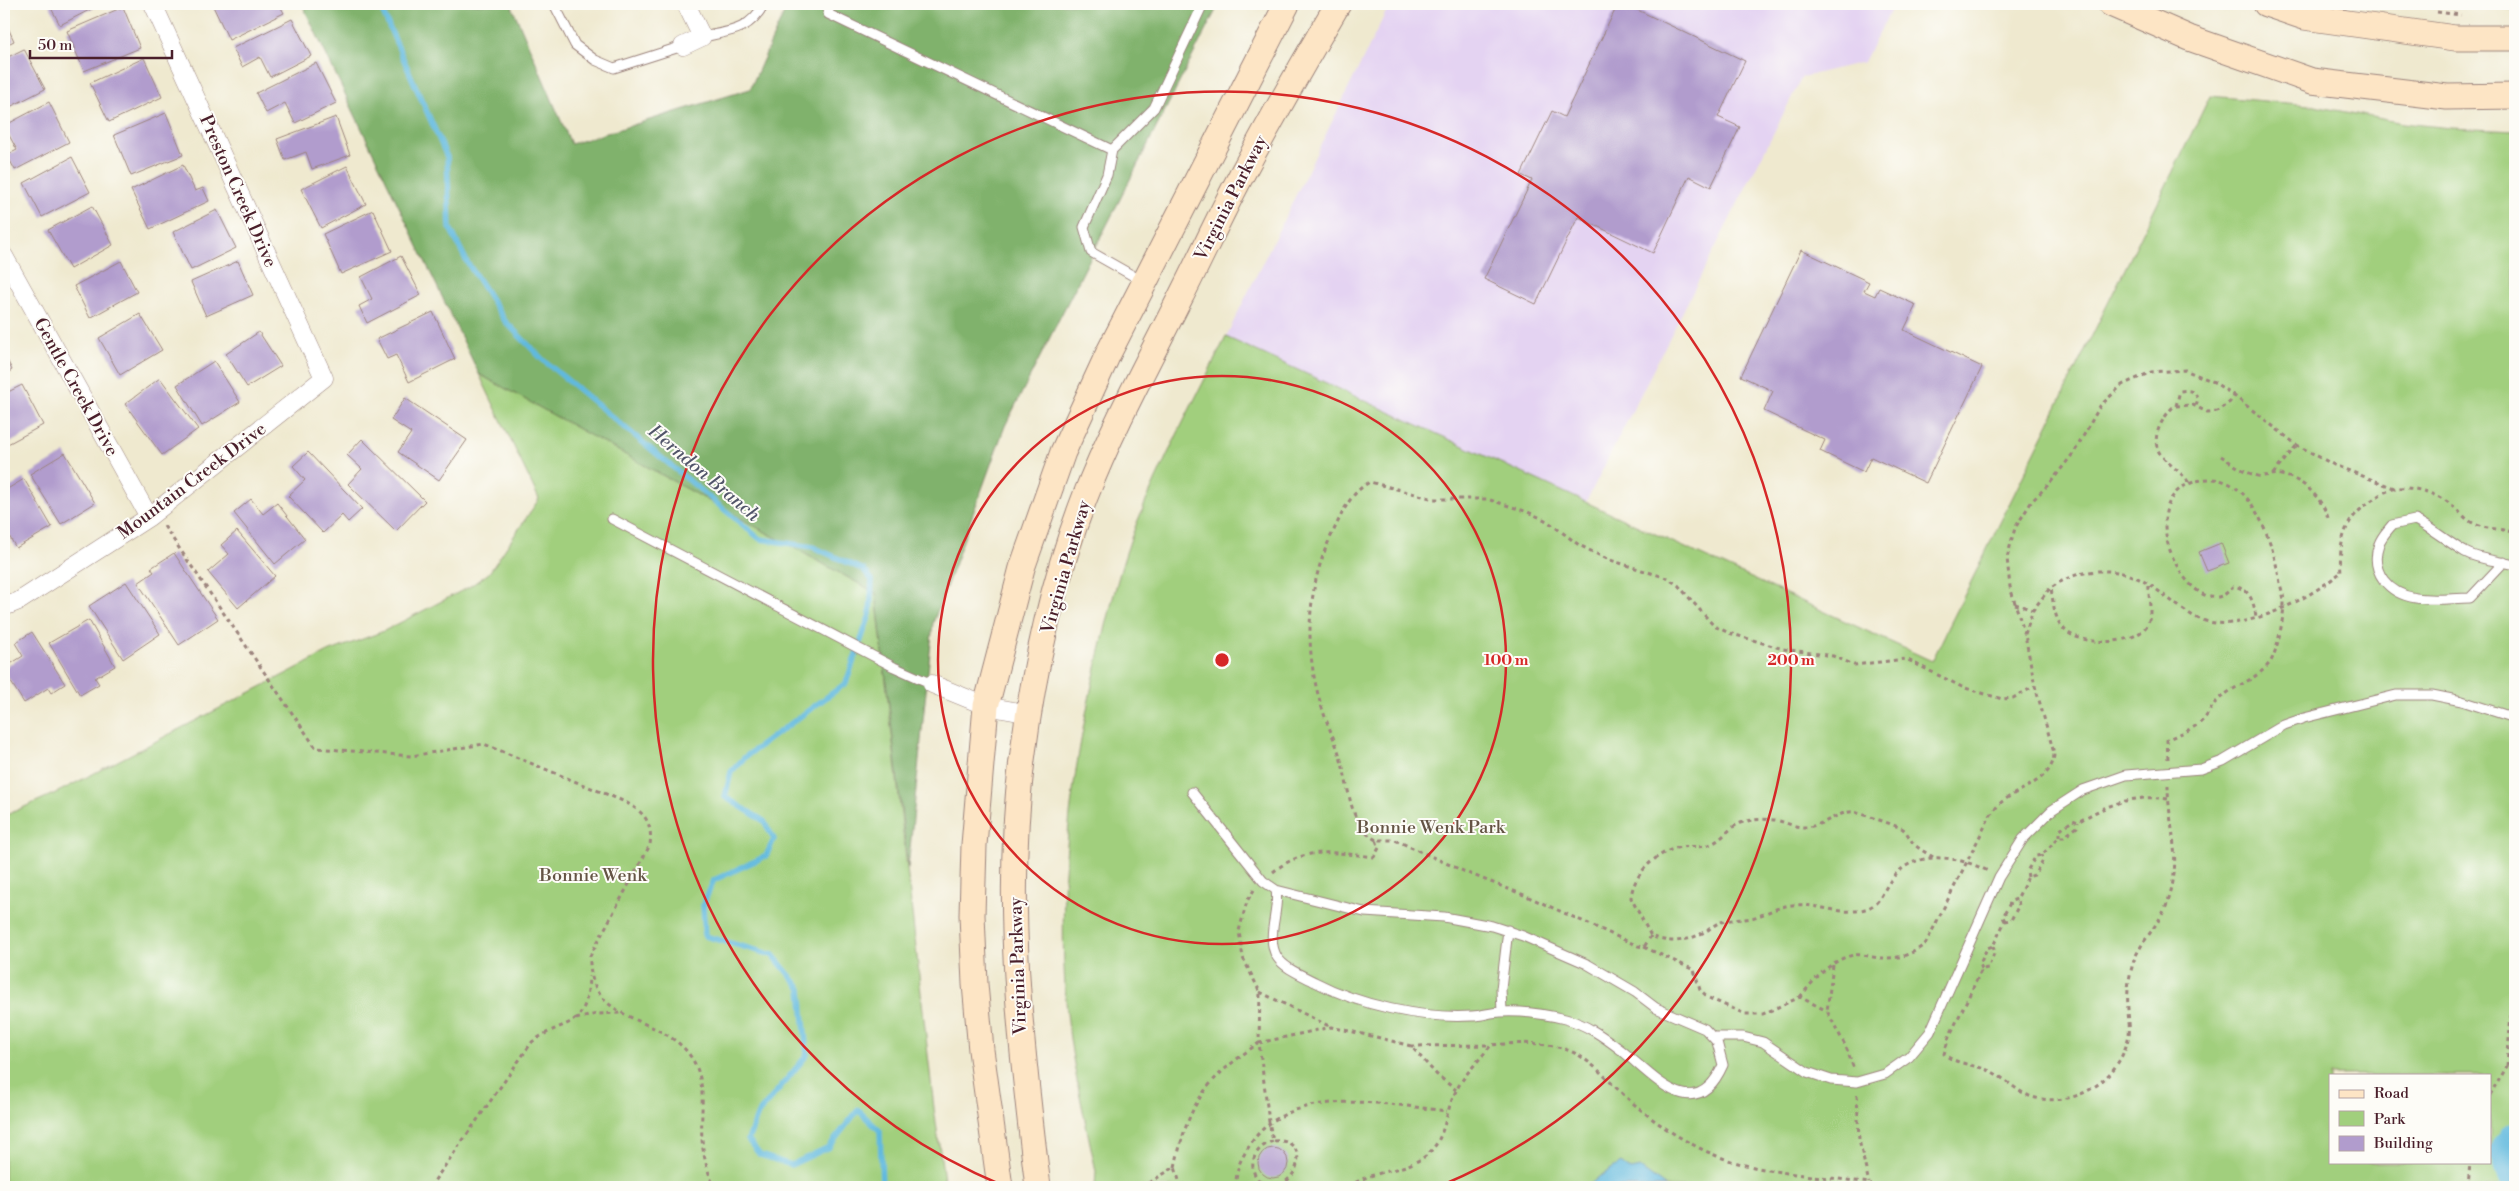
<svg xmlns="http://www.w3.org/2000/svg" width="2519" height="1191" viewBox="0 0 2519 1191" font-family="'Libre Bodoni',serif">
<rect width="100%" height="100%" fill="#fdfcf7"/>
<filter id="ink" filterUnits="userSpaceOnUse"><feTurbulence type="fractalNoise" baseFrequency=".02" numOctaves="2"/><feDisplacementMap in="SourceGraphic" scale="10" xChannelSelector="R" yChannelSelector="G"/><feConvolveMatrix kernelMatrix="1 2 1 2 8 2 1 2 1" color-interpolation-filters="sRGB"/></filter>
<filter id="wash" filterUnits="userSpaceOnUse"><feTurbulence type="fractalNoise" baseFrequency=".0096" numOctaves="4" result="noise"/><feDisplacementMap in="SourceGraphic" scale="20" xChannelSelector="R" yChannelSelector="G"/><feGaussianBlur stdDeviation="1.12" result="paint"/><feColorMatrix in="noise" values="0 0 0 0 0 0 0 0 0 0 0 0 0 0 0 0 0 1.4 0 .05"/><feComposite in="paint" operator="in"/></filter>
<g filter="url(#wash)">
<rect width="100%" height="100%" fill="#efe9cf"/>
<path fill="#e4d3f2" d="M1390,4H1894L1864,62L1802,77L1586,502L1226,337Z"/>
<path fill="#a1cf7d" stroke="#767754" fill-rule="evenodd" d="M2210,96L2309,105L2403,123L2451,128L2515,131V1187H1095L1096,1171C1085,1119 1072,1066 1067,1013C1056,892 1070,777 1098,659C1109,614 1119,568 1136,525C1162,461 1195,399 1226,337L1932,661ZM2330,1075H2490V1162H2330Z
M479,374L876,593L934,1108L945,1187H4V816L58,792L328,652L384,631L469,587L489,573L539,499Z"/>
<path fill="#80b26c" stroke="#65684c" d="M302,4H511L571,144L750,89L788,4H1219L1005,426L933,623L908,868L876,593L479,374Z
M2434,4H2515V8Z"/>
<path fill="#61b9de" stroke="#566c84" d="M1621,1163L1630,1170L1640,1168L1666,1187H1587L1600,1176Z"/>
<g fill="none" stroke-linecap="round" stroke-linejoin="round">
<path stroke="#61b9de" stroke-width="5.5" d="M379,4L447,157L450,228L467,262L505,321L543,360L760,539L813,547L864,570L872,580L870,614L846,683L745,757L731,772L725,797L764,821L774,839L766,856L714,880L703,905L705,936L773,955L801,989L807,1055L758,1114L748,1140L760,1155L791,1165L829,1147L858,1110L880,1131L882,1187"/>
<path stroke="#61b9de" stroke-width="34" d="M2515,1139L2507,1151L2515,1176"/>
</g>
<g id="blocks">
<path fill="#b19ccd" d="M49,4H101L60,25Z
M212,4H279L284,13L229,40Z
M1618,4H1625L1745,61L1718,117L1740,127L1711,187L1689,176L1653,253L1578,217L1536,304L1484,279L1532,180L1521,175L1552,111L1564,117Z
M123,7L140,48L84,71L67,31Z
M4,19L14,41L4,46Z
M292,19L311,56L270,77L260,57L242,67L233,48Z
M24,49L45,89L4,110V59Z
M144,58L162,97L109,122L90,83Z
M316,63L336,103L295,123L285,103L266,113L256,93Z
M49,102L69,142L15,170L7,155L17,150L4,126Z
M166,113L183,155L131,176L114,135Z
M336,117L350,155L312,169L306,152L285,160L277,139Z
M72,157L90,192L42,217L24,183Z
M183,165L195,191L203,188L209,201L150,229L131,190Z
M347,166L366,204L321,228L301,189Z
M92,206L113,245L70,269L48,230Z
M217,210L236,248L191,270L173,232Z
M373,210L392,251L341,274L323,234Z
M1801,250L1869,282L1864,291L1875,296L1879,288L1916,305L1904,330L1982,367L1926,483L1871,457L1864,472L1820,451L1825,440L1764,411L1773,391L1741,376Z
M401,256L421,295L367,323L359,306L372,299L361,277Z
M121,261L137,292L90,318L74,286Z
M238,261L253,295L206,316L191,282Z
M433,312L455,359L409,382L396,355L387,359L377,339Z
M140,314L162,350L120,375L99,338Z
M259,332L281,366L247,387L226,354Z
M4,354L12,370L4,375Z
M214,361L240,402L202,426L177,385Z
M160,378L198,429L162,455L125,404Z
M22,385L43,425L4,446V394Z
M405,398L467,440L439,480L398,452L411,433L391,420Z
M362,439L425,501L396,531L348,484L362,469L347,455Z
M308,452L362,509L348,522L342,515L323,533L288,496L305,480L293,466Z
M65,453L95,503L61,524L30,474Z
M24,479L52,527L16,548L4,527V491Z
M251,499L263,514L277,503L305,539L275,564L234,513Z
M237,531L275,576L238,608L208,572L229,554L221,545Z
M2221,543L2229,563L2207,571L2199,552Z
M174,553L218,619L179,645L138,583L154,572L151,568Z
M126,582L160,634L123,659L89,606Z
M89,620L115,666L95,678L99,684L80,695L49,643Z
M32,632L65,684L51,693L48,688L24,703L4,671V668L23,656L15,643Z
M1258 1163a15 15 0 1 1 30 0a15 15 0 1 1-30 0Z"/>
</g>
</g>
<g filter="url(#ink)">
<use href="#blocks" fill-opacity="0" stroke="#9c847d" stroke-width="1"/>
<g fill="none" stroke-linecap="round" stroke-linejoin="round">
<defs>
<path id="service" d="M554,4L575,45L595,60L614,68L683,46
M830,4L828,14L1112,150L1107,175L1084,227L1091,252L1144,282
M702,37C731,31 749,31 764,4
M1112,150L1154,108L1203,4
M612,519L894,667L932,684
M2504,562L2470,598C2453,598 2433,601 2416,598C2389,594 2369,572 2379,544C2381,537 2388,530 2392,525L2415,520C2433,529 2448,542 2465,552C2479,560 2500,561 2515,565
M1192,792L1263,881L1276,890L1364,912L1444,917L1492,926L1523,936L1587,964L1635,992L1656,1008L1705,1029L1717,1042L1723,1065C1695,1128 1653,1075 1621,1050C1604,1037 1586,1024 1565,1019C1545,1014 1523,1011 1501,1012C1491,1012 1482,1016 1472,1016C1421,1019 1359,1005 1315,982C1302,975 1285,969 1277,957C1265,937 1280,911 1276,890
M1502,1012L1501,989L1508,930
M1714,1037H1743L1763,1042L1807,1072L1831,1080L1857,1082L1885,1074L1909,1057L1930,1032L1999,877L2023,839L2052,810L2083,790L2126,775L2201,769L2223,761L2284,725L2304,718L2396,695H2432L2462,701L2515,718"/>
<path id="minor" d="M683,46L702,37L686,4
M4,256L149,517
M4,607L19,601L149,517L324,378L153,4
M932,684L986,706L1030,714"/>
<path id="secondary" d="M2111,4L2189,38L2312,81L2447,97L2515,96
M2266,4L2304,17L2455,38H2515
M1000,1187L981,1050L975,984L972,915L974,845L986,706L1022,568L1063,452L1109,352L1287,4
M1038,1187C1021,1046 1004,903 1022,760C1033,672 1053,580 1085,497C1112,428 1147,364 1180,298C1201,257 1220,215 1242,174C1273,116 1305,60 1338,4"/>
</defs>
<use href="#service" stroke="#9c847d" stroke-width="11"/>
<use href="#minor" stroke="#9c847d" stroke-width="19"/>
<use href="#secondary" stroke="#9c847d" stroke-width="27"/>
<path stroke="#9c847d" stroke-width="3" stroke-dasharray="4 4" stroke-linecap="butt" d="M2437,12L2461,15
M2233,395L2297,445L2334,465L2394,488
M2176,406L2180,391C2188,390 2194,390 2198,398L2196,407
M2221,456C2232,463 2245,473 2258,476C2266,477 2274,473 2281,475C2304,479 2323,499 2329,521
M2273,474L2297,445
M164,526L316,748L411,756L484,744L623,801C643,811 653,821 650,845L590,956C587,1026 662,1013 691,1057C708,1082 700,1111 702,1139C703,1156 708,1172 714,1187
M2149,586C2148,598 2154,618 2145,628C2131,646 2077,646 2063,628C2054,618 2053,601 2051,588C2076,569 2113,565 2141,580C2150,584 2161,593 2169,599C2181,608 2194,619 2209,622C2249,631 2312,597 2341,572C2339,549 2342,525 2361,509C2370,501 2382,492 2393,489C2411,484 2441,495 2454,507C2461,513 2466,520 2475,524C2487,530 2502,528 2515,533
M2015,604L2033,610
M2025,634L2033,610L2050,588
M2168,759L2167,740C2180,733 2193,730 2203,720C2209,714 2211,706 2217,701C2232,686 2258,680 2271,661C2278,648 2284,616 2284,602C2284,596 2281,589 2280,583C2273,542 2249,460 2191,483C2126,507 2199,634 2232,587C2249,586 2254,602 2256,617
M2059,837V831L2073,820L2078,822C2106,805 2134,794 2168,799
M1376,840C1349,825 1350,791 1342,764C1338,747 1330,731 1324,714C1303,654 1305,587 1334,530C1343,511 1351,492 1370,482L1434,499H1487L1528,512L1547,521L1579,545L1607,559L1667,578L1678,585L1714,626L1729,633L1783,649L1833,656L1854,665L1906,659L1962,687L2002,699L2013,698L2035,686
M1933,857C1927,853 1920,850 1914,844C1910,840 1908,833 1903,829C1901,827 1859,813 1854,812C1842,810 1824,825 1808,827C1795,828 1786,822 1775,820C1767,819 1755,819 1748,821C1729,824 1727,837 1711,844C1700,849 1692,845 1681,847C1658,851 1633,873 1631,898L1651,936C1672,945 1689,941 1708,930C1712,927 1717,923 1721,922C1730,919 1741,920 1751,918C1761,916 1769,911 1779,908C1808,897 1836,918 1865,909C1879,905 1881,895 1889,883C1911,848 1956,855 1988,871
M1273,872C1306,845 1337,853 1374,857L1379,848L1376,840H1395L1470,874L1524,895L1638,946L1644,947L1651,936
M2028,877L2027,871L2036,856L2042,855L2059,837H2064L2077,827L2078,822
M2005,921L2003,917L2011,901L2017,899L2028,877L2034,875L2043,860L2042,855
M1993,946L1995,951L1988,968L1982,969L1949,1037L1944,1054C1955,1064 1976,1065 1990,1071C2005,1078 2017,1092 2032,1097C2074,1109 2118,1081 2128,1039C2131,1029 2128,1019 2128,1009C2127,995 2128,981 2132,967C2138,942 2160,926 2168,901C2183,857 2168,828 2168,785
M1644,947L1694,970L1700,990L1709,998L1745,1014H1763L1800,997L1827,1011
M1833,965L1827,1011L1846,1047L1854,1069
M1982,969L1980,964L1987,948L1993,946L2005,921L2011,920L2019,905L2017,899
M1260,992L1331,1027
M1800,997C1814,980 1831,959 1854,955C1860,954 1867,956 1873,957C1894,960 1910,957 1926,943L1990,816C1994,811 1998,804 2003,801C2021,787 2054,780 2054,753L2035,686L2025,635L2010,587L2007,558L2015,528L2032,501L2051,482L2075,451L2100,406L2122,385L2151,372L2185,370L2214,382L2233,395L2230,402L2217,411L2207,412L2193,405L2174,406C2162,418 2149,439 2161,455C2170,466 2181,471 2189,483
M576,1019L597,1014L620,1013
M1411,1046L1491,1045
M2507,1066L2515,960
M1857,1095L1859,1140L1869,1183
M2490,1096L2507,1066L2515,1057
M1273,1141C1241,1152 1250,1191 1279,1185C1302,1177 1308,1137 1273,1141L1269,1122L1259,1043L1331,1027L1376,1037L1411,1046L1436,1074L1456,1090
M1175,1167C1189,1102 1205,1080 1259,1043L1260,992L1243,958L1239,931L1247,901L1254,890
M430,1187L532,1042C566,1017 587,1032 589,976
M1142,1187L1175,1167L1181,1187
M1235,1187C1236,1180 1237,1172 1239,1165C1241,1159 1245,1153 1248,1148C1285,1083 1386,1104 1447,1111
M1349,1187C1371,1169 1407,1173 1429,1153C1446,1137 1445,1111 1456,1091C1464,1074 1480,1060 1491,1045C1518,1043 1544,1041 1570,1051C1592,1060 1608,1081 1625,1096C1652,1121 1683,1142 1717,1156C1766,1175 1818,1175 1869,1183L1873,1187
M2468,1187L2470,1162"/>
<use href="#service" stroke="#fff" stroke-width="9"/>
<use href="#minor" stroke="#fff" stroke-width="18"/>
<use href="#secondary" stroke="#fde5c5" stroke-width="25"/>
</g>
</g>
<g fill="none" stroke="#d62828" stroke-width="2.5">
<circle cx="1222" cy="660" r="284"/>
<path d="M1004 1186A569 569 0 1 1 1440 1186"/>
</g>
<g text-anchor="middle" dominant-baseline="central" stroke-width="4" stroke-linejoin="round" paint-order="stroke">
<g font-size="18" fill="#4a1f2b" stroke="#fdfcf7">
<text transform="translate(238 191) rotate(66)">Preston Creek Drive</text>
<text transform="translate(1231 198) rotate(-63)">Virginia Parkway</text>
<text transform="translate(76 387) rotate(61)">Gentle Creek Drive</text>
<text transform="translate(192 481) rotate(-37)">Mountain Creek Drive</text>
<text transform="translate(1066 567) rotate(-74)">Virginia Parkway</text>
<text transform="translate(1018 966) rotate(-92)">Virginia Parkway</text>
</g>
<g font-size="18" fill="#645444" stroke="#fdfcf7">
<text x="1431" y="827">Bonnie Wenk Park</text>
<text x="593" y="875">Bonnie Wenk</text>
</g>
<g font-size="19" font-style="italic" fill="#52556a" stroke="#fdfcf7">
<text transform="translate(704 473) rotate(40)">Herndon Branch</text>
</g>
</g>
<circle cx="1222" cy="660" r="8" fill="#d62828" stroke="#fdfcf7" stroke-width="2.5"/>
<g font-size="15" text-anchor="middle" font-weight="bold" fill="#d62828" stroke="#fdfcf7" stroke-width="4" stroke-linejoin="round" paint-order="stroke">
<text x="1506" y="665">100 m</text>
<text x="1791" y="665">200 m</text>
</g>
<rect width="2519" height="1191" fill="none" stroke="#fdfcf7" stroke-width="20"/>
<rect x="2329" y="1074" width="162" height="90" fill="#fdfcf7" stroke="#b5a4a5"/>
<rect x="2339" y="1090" width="25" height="8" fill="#fde5c5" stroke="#b5a4a5"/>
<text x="2374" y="1098" font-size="15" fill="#4a1f2b">Road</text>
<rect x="2339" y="1111" width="25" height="15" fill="#a1cf7d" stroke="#b5a4a5"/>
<text x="2374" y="1124" font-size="15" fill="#4a1f2b">Park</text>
<rect x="2339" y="1136" width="25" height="15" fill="#b19ccd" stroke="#b5a4a5"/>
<text x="2374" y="1148" font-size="15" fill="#4a1f2b">Building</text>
<path d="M30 50v8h142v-8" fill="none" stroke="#4a1f2b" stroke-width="2.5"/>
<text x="38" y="50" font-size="15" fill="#4a1f2b" stroke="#fdfcf7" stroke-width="4" paint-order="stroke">50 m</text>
</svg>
